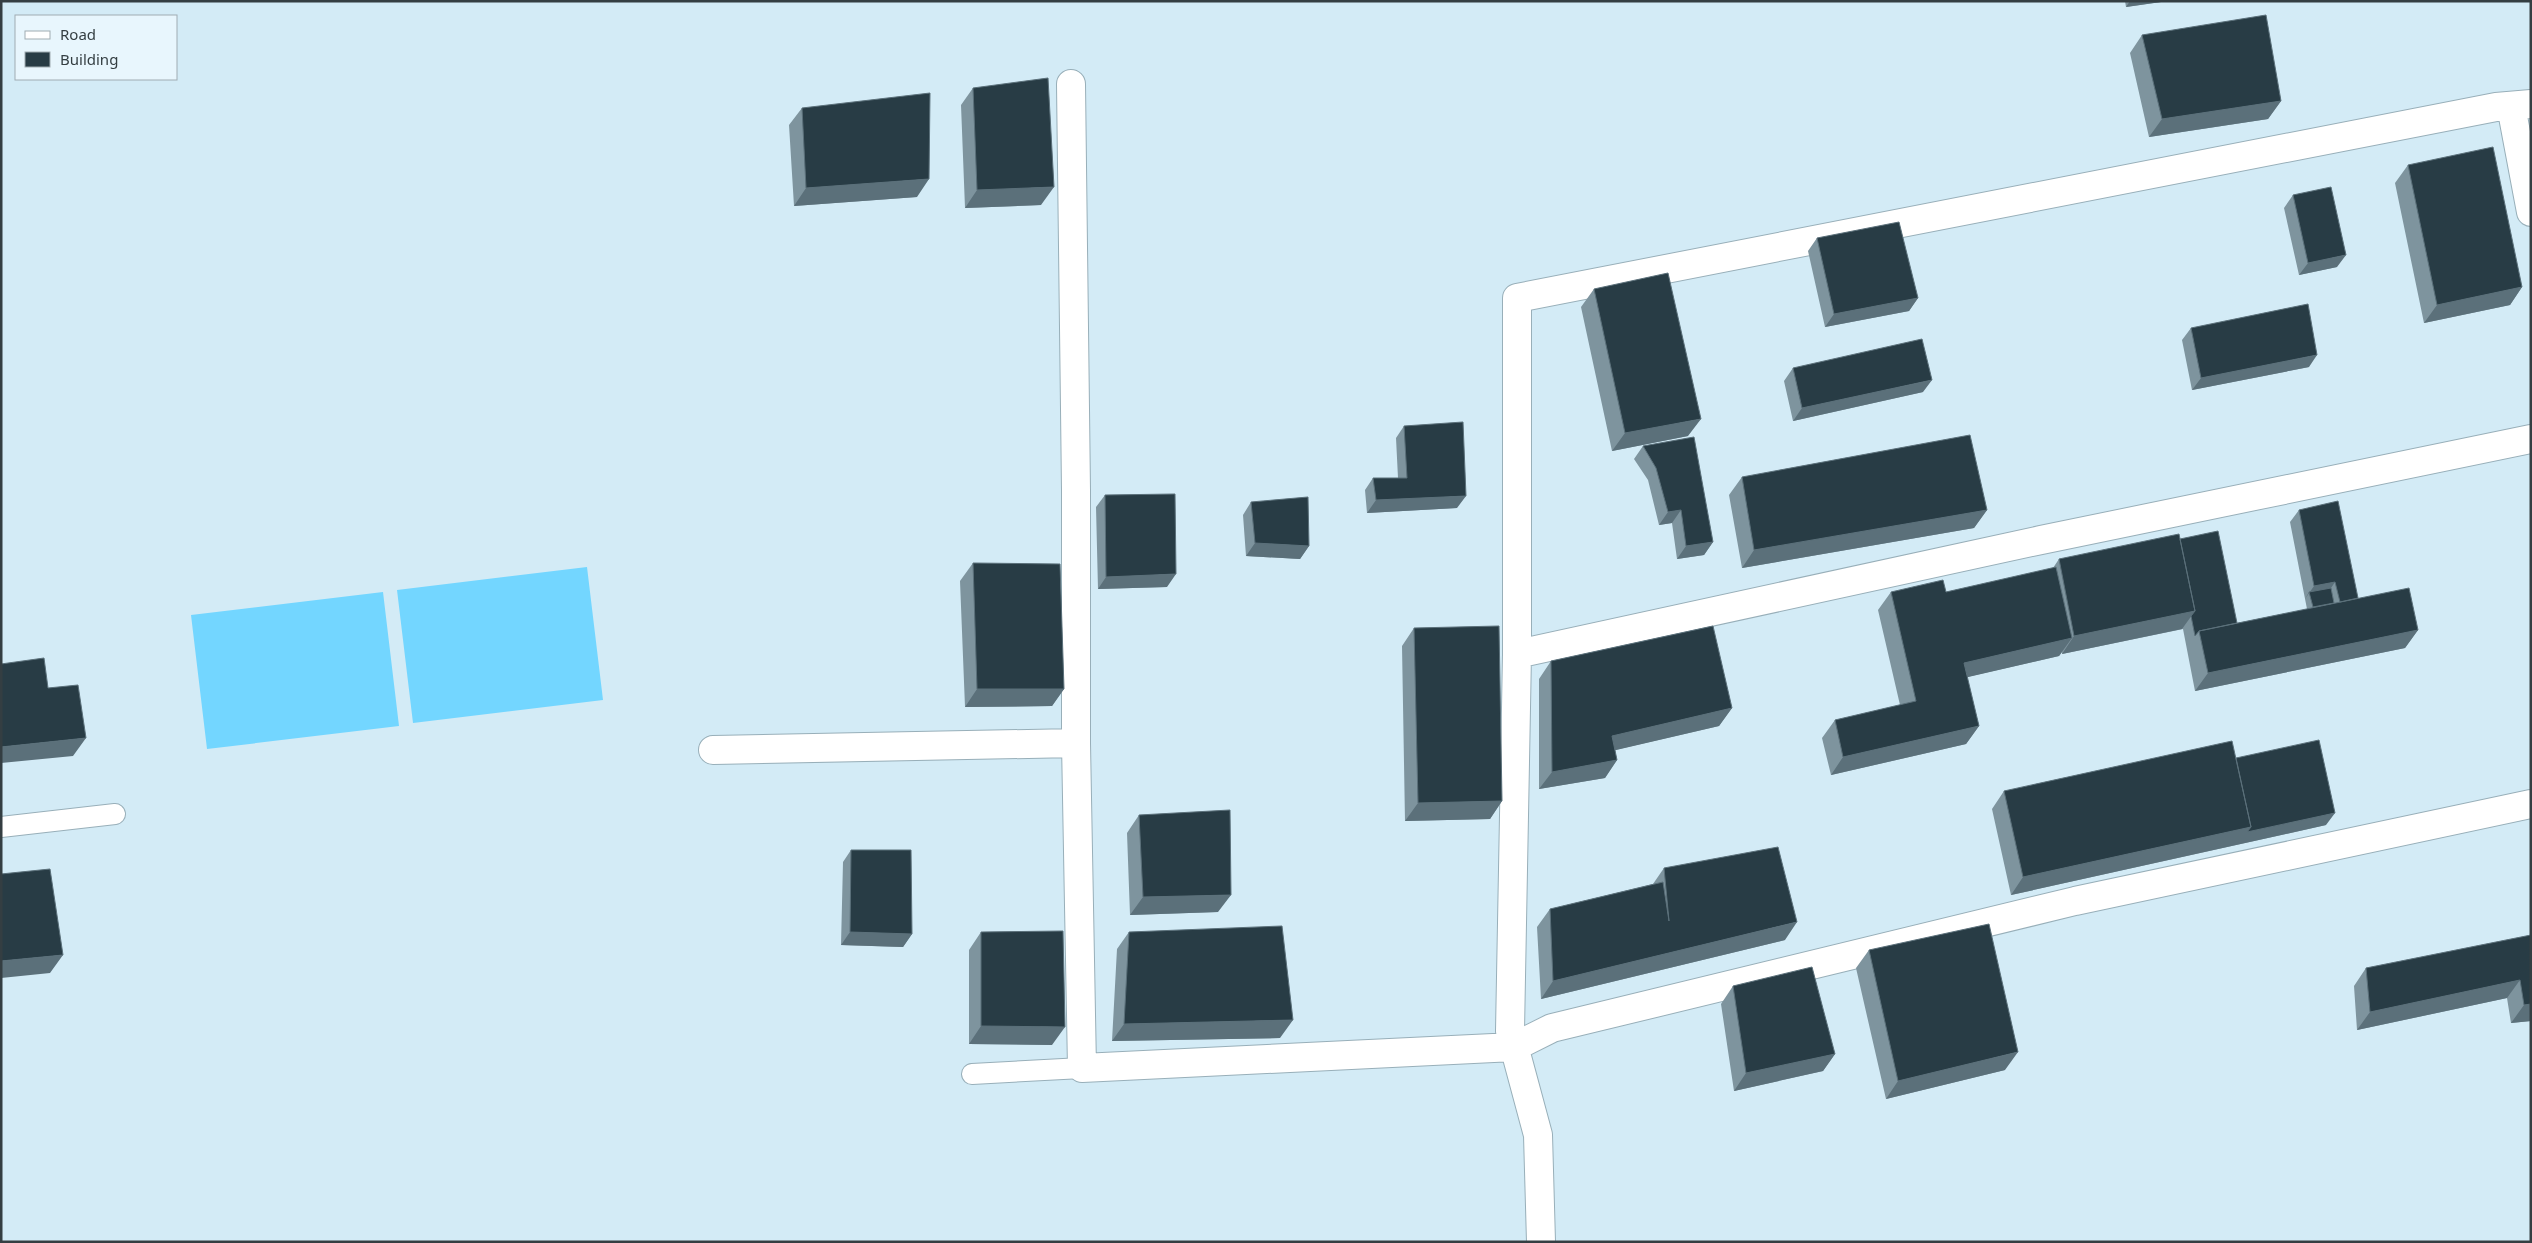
<svg xmlns="http://www.w3.org/2000/svg" width="2532" height="1243" viewBox="0 0 2532 1243" font-family="'Noto Sans',sans-serif">
<rect width="100%" height="100%" fill="#d3ebf6"/>
<path fill="#73d6ff" d="M587,567L603,700L413,723L397,590Z
M383,592L399,726L207,749L191,615Z"/>
<g fill="none" stroke-linecap="round" stroke-linejoin="round">
<defs>
<path id="lane" d="M1,827L115,814
M972,1074L1082,1068"/>
<path id="street" d="M1071,84L1076,490V743L1082,1068L1514,1047L1552,1028L2075,901L2531,804
M2511,106L2531,212
M1517,654L2041,540L2531,439
M713,750L1076,743
M1541,1242L1538,1135L1510,1031L1517,654V298L2496,107L2531,104"/>
</defs>
<use href="#lane" stroke="#98afb9" stroke-width="22"/>
<use href="#street" stroke="#98afb9" stroke-width="30"/>
<use href="#lane" stroke="#fff" stroke-width="20"/>
<use href="#street" stroke="#fff" stroke-width="28"/>
</g>
<path fill="#7e949e" d="M2125,1H2168L2126,7Z
M2142,35L2281,101L2268,119L2149,137L2130,53Z
M973,88L1041,205L965,208L961,105Z
M802,108L917,197L794,206L789,125Z
M2408,165L2522,287L2510,305L2424,323L2395,183Z
M2293,195L2337,267L2299,275L2284,208Z
M1817,238L1918,298L1909,311L1825,327L1808,251Z
M1594,289L1688,436L1612,451L1581,307Z
M2191,328L2309,367L2192,390L2182,340Z
M1793,368L1923,392L1793,421L1784,381Z
M1404,426L1457,508L1367,513L1365,490L1373,478H1398L1396,438Z
M1643,446L1713,542L1704,555L1677,559L1672,523L1659,525L1648,480L1634,459Z
M1742,477L1987,510L1974,528L1742,568L1729,495Z
M1105,495L1167,587L1098,589L1096,507Z
M1251,502L1309,546L1300,559L1246,556L1243,515Z
M2299,510L2358,598L2418,630L2405,648L2195,691L2183,629L2062,654V652L2059,656L1967,677L1979,726L1966,744L1831,775L1822,738L1835,720L1900,705L1878,610L1891,592H1946L2053,568L2059,559L2180,539L2237,623L2307,609L2290,522Z
M973,563L1064,689L1052,706L965,707L960,581Z
M1414,628L1502,801L1490,819L1405,821L1402,646Z
M1551,661L1732,708L1719,726L1615,750L1617,760L1605,778L1539,789V679Z
M2236,758L2326,825L2011,895L1992,809L2004,791Z
M1139,815L1218,912L1130,915L1127,833Z
M851,850L912,934L903,947L841,945L843,862Z
M1664,868L1785,940L1541,999L1537,927L1550,909L1653,884Z
M981,932L1052,1045L969,1044V950Z
M1129,932L1280,1038L1112,1041L1117,949Z
M2531,935V1021L2511,1023L2507,998L2357,1030L2354,986L2366,968Z
M1869,950L2005,1070L1886,1099L1856,968Z
M1733,986L1835,1054L1823,1071L1734,1091L1721,1004Z"/>
<path fill="#5b707a" d="M2130,1H2168L2126,7Z
M2281,101L2268,119L2149,137L2162,119Z
M929,179L917,197L794,206L806,188Z
M1054,187L1041,205L965,208L977,190Z
M2346,255L2337,267L2299,275L2308,263Z
M2522,287L2510,305L2424,323L2437,305Z
M1918,298L1909,311L1825,327L1834,314Z
M2317,355L2309,367L2192,390L2201,378Z
M1932,380L1923,392L1793,421L1802,408Z
M1701,419L1688,436L1612,451L1625,433Z
M1466,496L1457,508L1367,513L1376,500Z
M1681,510L1672,523L1659,525L1668,512Z
M1987,510L1974,528L1742,568L1754,550Z
M1713,542L1704,555L1677,559L1686,546Z
M1255,543L1309,546L1300,559L1246,556Z
M1176,574L1167,587L1098,589L1106,577Z
M2335,582L2327,594L2309,592L2305,599L2314,586Z
M2195,611L2182,629L2062,654L2074,636Z
M2418,630L2405,648L2195,691L2208,673Z
M2072,638L2059,656L1951,681L1964,663Z
M977,689H1064L1052,706L965,707Z
M1732,708L1719,726L1599,754L1612,736Z
M1979,726L1966,744L1831,775L1843,757Z
M86,738L73,756L1,763V747Z
M1617,760L1605,778L1539,789L1552,772Z
M1502,801L1490,819L1405,821L1418,803Z
M2335,813L2326,825L2011,895L2023,877L2251,827Z
M1231,895L1218,912L1130,915L1143,897Z
M1797,922L1785,940L1541,999L1553,981Z
M850,932L912,934L903,947L841,945Z
M63,955L50,973L1,978V961Z
M2520,980L2507,998L2357,1030L2370,1012Z
M2531,1004V1021L2511,1023L2524,1005Z
M1293,1020L1280,1038L1112,1041L1124,1024Z
M981,1026L1065,1027L1052,1045L969,1044Z
M2018,1052L2005,1070L1886,1099L1898,1081Z
M1835,1054L1823,1071L1734,1091L1746,1073Z"/>
<path fill="#283c45" stroke="#5b707a" d="M2266,15L2281,101L2162,119L2142,35Z
M1048,78L1054,187L977,190L973,88Z
M930,93L929,179L806,188L802,108Z
M2493,147L2522,287L2437,305L2408,165Z
M2331,187L2346,255L2308,263L2293,195Z
M1899,222L1918,298L1834,314L1817,238Z
M1668,273L1701,419L1625,433L1594,289Z
M2308,304L2317,355L2201,378L2191,328Z
M1922,339L1932,380L1802,408L1793,368Z
M1463,422L1466,496L1376,500L1373,478H1407L1404,426Z
M1970,435L1987,510L1754,550L1742,477Z
M1694,437L1713,542L1686,546L1681,510L1668,512L1656,468L1643,446Z
M1175,494L1176,574L1106,577L1105,495Z
M1308,497L1309,546L1255,543L1251,502Z
M2338,501L2358,598L2340,602L2335,582L2314,586L2299,510Z
M2218,531L2237,623L2199,631L2195,636L2191,616L2195,611L2180,539Z
M2179,534L2195,611L2074,636L2059,559Z
M973,563L1060,564L1064,689H977Z
M2056,567L2072,638L1964,663L1979,726L1843,757L1835,720L1916,701L1891,592L1943,580L1946,592Z
M2331,588L2334,603L2313,607L2309,592Z
M2409,588L2418,630L2208,673L2199,631Z
M1499,626L1502,801L1418,803L1414,628Z
M1713,626L1732,708L1612,736L1617,760L1552,772L1551,661Z
M44,658L48,688L78,685L86,738L1,747V664Z
M2319,740L2335,813L2247,832L2251,827L2236,758Z
M2232,741L2251,827L2023,877L2004,791Z
M1230,810L1231,895L1143,897L1139,815Z
M1778,847L1797,922L1553,981L1550,909L1663,882L1669,921L1664,868Z
M851,850H911L912,934L850,932Z
M50,869L63,955L1,961V874Z
M1989,924L2018,1052L1898,1081L1869,950Z
M1282,926L1293,1020L1124,1024L1129,932Z
M1063,931L1065,1027L981,1026V932Z
M2531,935V1004L2524,1005L2520,980L2370,1012L2366,968Z
M1812,967L1835,1054L1746,1073L1733,986Z"/>
<rect width="2532" height="1243" fill="none" stroke="#343e42" stroke-width="5"/>
<rect x="15" y="15" width="162" height="65" fill="#e8f6fd" stroke="#a0acb2"/>
<rect x="25" y="31" width="25" height="8" fill="#ffffff" stroke="#a0acb2"/>
<text x="60" y="40" font-size="15" fill="#343e42">Road</text>
<rect x="25" y="52" width="25" height="15" fill="#283c45" stroke="#a0acb2"/>
<text x="60" y="65" font-size="15" fill="#343e42">Building</text>
</svg>
